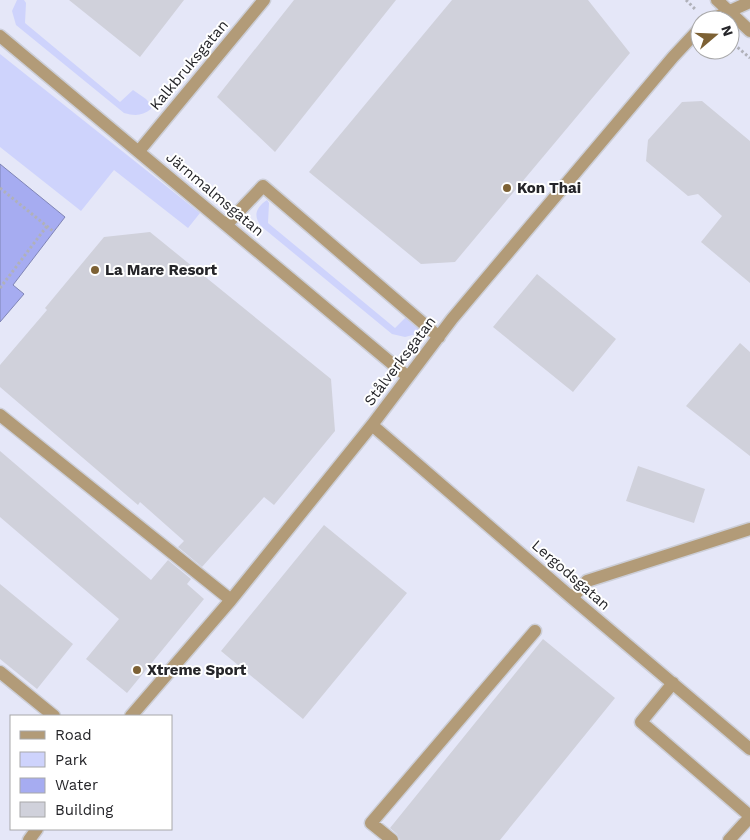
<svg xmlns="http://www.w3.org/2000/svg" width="750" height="840" viewBox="0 0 750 840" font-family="'Work Sans',sans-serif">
<rect width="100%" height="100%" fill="#f1f3fd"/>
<path fill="#e5e7f8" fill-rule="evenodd" d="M0,0H750V840H0V322L24,294L13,285L65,217L0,164ZM700,20H730V50H700ZM11,716H171V829H11Z"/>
<path fill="#ced3fc" d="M17,0H24L26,3L25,23L120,102L133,90L146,99L152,106L151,109C142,116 135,116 124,113L16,25L12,11Z
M0,54L200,213L188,228L114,170L81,211L0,147Z
M267,200L269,203L268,223L395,328L406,317L420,327L422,331L420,333L405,337L392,334L262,227C253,217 255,208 267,200Z"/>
<path fill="#a6acf1" stroke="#7f84b5" d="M0,164L65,217L13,285L24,294L0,322Z"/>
<path fill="#d0d1db" d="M69,0H184L140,57Z
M294,0H396L275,152L217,97Z
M452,0H588L630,53L455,262L421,264L309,172Z
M702,101L750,141V283L701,242L722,216L698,194L688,196L646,161L648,140L682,102Z
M150,232L331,379L335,431L274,505L264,497L202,567L178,547L184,541L140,502L138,505L0,387V365L47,310L45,308L104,237Z
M537,274L616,339L573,392L493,327Z
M740,343L750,352V456L686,406Z
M0,451L151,580L168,560L191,579L187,584L204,599L127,693L86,659L119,619L0,517Z
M638,466L705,489L694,523L626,501Z
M324,525L407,593L303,719L221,651Z
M0,584L73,644L37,689L0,659Z
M543,639L615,698L500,840H400L397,834L390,828Z"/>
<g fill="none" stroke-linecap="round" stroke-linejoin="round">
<defs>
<path id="minor" d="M717,0L750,31
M710,20L750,2
M0,36L408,377
M139,151L264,0
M226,225L263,186L439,337
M0,415L231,600
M372,425L572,598L750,749
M572,598L587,581L750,529
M0,672L54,716
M673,683L641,722L750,816
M131,716L231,600L372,425L452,319L673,57L700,28
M29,840L37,829
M392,840L371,823L535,631
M729,840L750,817"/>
</defs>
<use href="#minor" stroke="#ccced7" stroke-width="15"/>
<path stroke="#b0b1b9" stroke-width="3" stroke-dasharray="2.5 2.5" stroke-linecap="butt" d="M686,0L696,10
M730,41L750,58
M0,188L54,232
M0,288L47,226"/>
<use href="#minor" stroke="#b29b78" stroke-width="12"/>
</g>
<g fill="#7d6134" stroke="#fff" stroke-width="2">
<circle cx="507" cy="188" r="5"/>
<circle cx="95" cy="270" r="5"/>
<circle cx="137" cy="670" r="5"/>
</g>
<g text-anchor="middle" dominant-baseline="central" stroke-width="4" stroke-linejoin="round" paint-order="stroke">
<g font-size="15" fill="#252529" stroke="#fff">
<text transform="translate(189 65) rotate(-50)">Kalkbruksgatan</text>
<text transform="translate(215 194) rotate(40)">Järnmalmsgatan</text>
<text transform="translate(400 361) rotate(-53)">Stålverksgatan</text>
<text transform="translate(571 575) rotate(41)">Lergodsgatan</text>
</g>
<g font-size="15" font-weight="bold" fill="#252529" stroke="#fff" text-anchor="start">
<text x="517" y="188">Kon Thai</text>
<text x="105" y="270">La Mare Resort</text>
<text x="147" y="670">Xtreme Sport</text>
</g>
</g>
<rect x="10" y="715" width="162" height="115" fill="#ffffff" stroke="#a8a8a9"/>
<rect x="20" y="731" width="25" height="8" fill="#b29b78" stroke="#a8a8a9"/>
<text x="55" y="740" font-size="15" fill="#252529">Road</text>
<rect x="20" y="752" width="25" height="15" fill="#ced3fc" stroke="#a8a8a9"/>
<text x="55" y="765" font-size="15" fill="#252529">Park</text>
<rect x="20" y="778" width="25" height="15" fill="#a6acf1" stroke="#a8a8a9"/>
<text x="55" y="790" font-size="15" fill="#252529">Water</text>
<rect x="20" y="802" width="25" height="15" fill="#d0d1db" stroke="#a8a8a9"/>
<text x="55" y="815" font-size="15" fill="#252529">Building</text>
<g transform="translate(715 35) rotate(71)"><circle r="24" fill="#ffffff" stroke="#a8a8a9"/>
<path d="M0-4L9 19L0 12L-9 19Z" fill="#7d6134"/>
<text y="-8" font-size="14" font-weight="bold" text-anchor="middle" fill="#252529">N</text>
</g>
</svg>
